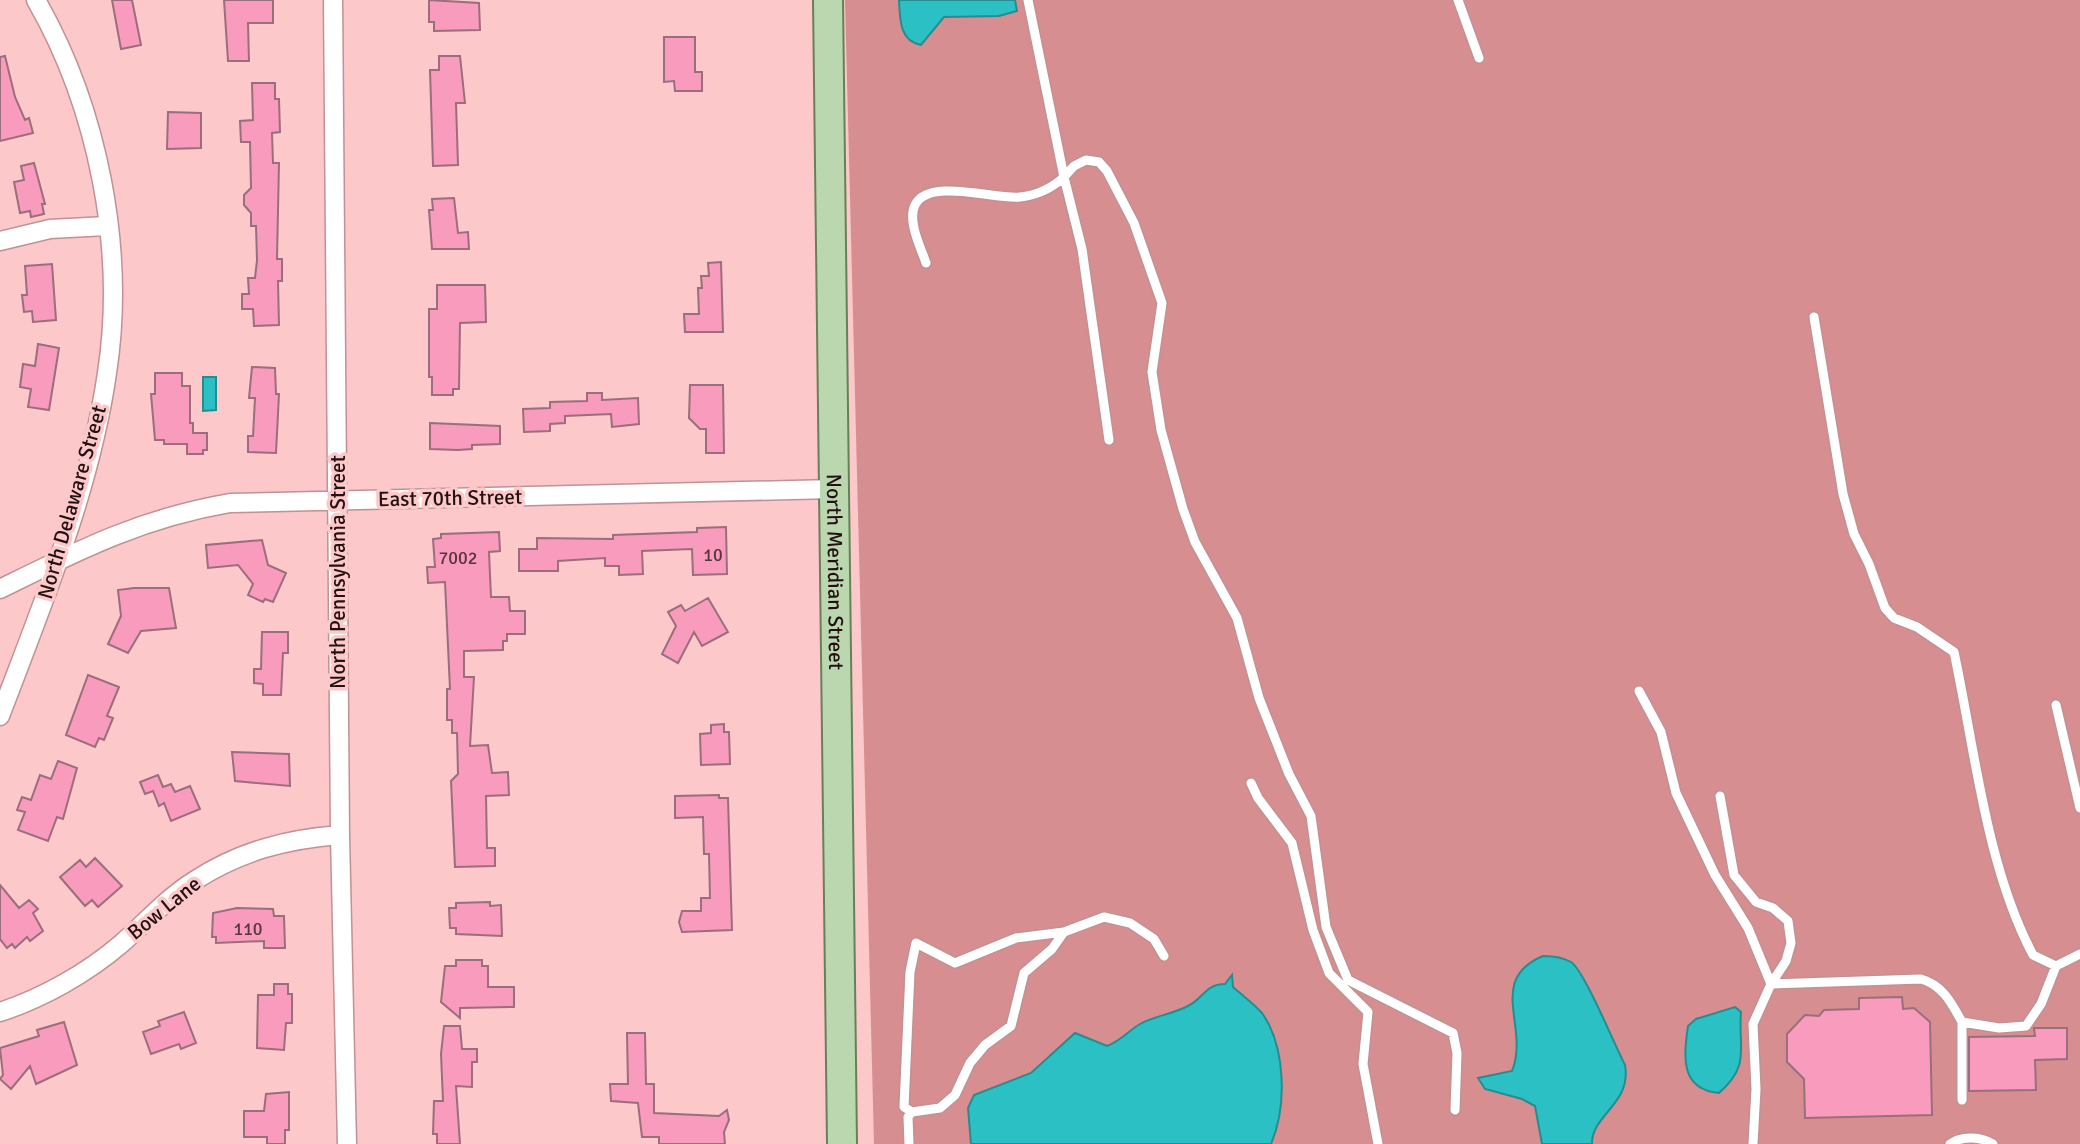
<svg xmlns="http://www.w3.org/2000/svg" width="2080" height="1144" viewBox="0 0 2080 1144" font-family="Signika,sans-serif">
<rect width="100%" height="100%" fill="#fcc8c9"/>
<path fill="#d78e90" d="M845,0H2080V1144H874Z"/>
<path fill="#2ac0c4" stroke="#288c8f" stroke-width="2" d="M899,0H1015L1017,11L999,16L944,17L921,45C899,41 900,18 899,0Z
M203,377H216V410L203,411Z
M1543,956C1553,956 1562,957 1571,962C1584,970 1615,1046 1625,1065C1632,1104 1591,1115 1592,1144H1542L1535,1106L1522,1099L1485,1089L1478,1078L1512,1071C1530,1027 1486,980 1543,956Z
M1232,975L1233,987C1242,995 1254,1004 1262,1013C1286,1047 1287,1107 1271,1144H971L968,1108L974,1095L1031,1073L1075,1033L1107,1046C1121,1041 1128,1031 1140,1024C1154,1016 1173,1014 1188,1006C1203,999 1205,984 1225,984Z
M1735,1007L1741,1012C1738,1049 1751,1065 1719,1093C1679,1089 1684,1055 1688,1026L1696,1019Z"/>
<path fill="#f99bbc" stroke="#9a6e7c" stroke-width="2" d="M112,0H132L141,45L121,49Z
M224,0H273V23H248L249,61H228Z
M429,0L479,3L480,30L434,31V22H429Z
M664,37H695V72H702V91H675L674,81L664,82Z
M5,56L15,97L25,120L29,118L33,133L0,141V57Z
M439,56H460L465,103H456L458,165L433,166L430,70H439Z
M252,83H275V99H279L280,132L272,133L273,163H279L277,259H282V281H278L279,325L254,326L253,309H242V294H249L248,278H255L257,260L256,226H251V213L244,205V195L251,188L250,142H241L240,121L253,120Z
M168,112L201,113V148L167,149Z
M34,163L45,204H42L44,214L31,217L30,211L20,213L14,182L24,180L21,166Z
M454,198L458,233L468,232L469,249H432L429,210H433L432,199Z
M721,262L723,332H685L684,314H699L698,288H702L701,276H709L708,263Z
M52,264L56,320L33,322L32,311L24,312L22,295H27L25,266Z
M437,285H485L486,322L460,323L459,389H453V395H432V377H429V309H437Z
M38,344L59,348L49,410L28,407L31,389L20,387L23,364L35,366Z
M252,367L275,368L276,394H279L276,453L248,452V436H253L255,398H249Z
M155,373H182V386H190V423H193V433H207V450H203V454H187V444H164V440H155L151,394H155Z
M690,385H723L724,453H706V429H700L689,418Z
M587,393H602V400L638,398L639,424L612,427L611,414L565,416V423L550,424V431L524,432L523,409L550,408V402L587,401Z
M430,423L500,426V444L472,445V449L458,450L430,449Z
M726,527L727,574L693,575L692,549L642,551L643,574L619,575V566H605V558L558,561V571H519V549H537V538L613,539V535L697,532V528Z
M499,532L500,551L489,552L491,597H509L510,611H525V634H507V641H503V650L464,651V677H474L470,746L488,745L492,773L508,772L509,795L486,796L487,848H495V866L455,867L451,781L458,774L457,733H452V720H447V689H450L445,582L428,583L427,567H435L433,539L441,538V534Z
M262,540L268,565L286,573L273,602L265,599L263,602L248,595L253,584L238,565L208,568L206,545Z
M134,588H169L176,628L141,631L128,653L108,644L121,616L118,590Z
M708,598L728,632L702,646L694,632L678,663L662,654L676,626L668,612L681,605L685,611Z
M262,632H288V653H283L281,695H263V684L254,683V669H261Z
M88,675L119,687L107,716L113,718L104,740L99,738L95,747L66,735Z
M724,724V732H729L730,764L701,765L700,734L711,733V725Z
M232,752L289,754L290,786L235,781Z
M58,761L77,768L63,819L57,817L48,841L18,830L25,812L17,810L22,797L31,800L40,775L51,779Z
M158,775L163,787L171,784L175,792L190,786L200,809L171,821L164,803L159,806L153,791L145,794L140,782Z
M719,795V798H728L732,930L682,932L679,922L682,911H701V898H710L709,854H704L703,817L675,818V796Z
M95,858L122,886L98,907L92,900L85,906L60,877L80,860L86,867Z
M0,885L19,908L29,900L38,909L33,913L43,931L30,941L27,937L15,948L12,944L7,948L0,939Z
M490,902V906L501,905L502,936L456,934V928H450L449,908H456V903Z
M237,908L273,909L274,916H284L285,948H264V941L216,943V937H212L213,913Z
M456,960H482V966H488V987H514V1007L460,1008V1018L441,1002L445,966H456Z
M274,984H288V994H292V1023H286L284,1050L257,1048L258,995H274Z
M1902,997L1903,1009L1914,1008L1930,1022L1932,1115L1805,1118L1804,1079L1787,1062V1034L1805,1015L1819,1016L1824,1010L1859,1009V998Z
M184,1012L196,1043L181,1049L179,1044L151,1054L143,1032L160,1026L158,1021Z
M64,1022L77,1065L36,1084L30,1066L11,1089L0,1079L3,1075L0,1048L39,1036L37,1030Z
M444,1026H460L462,1049H477V1062H472V1087L456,1086L460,1144H437V1134H433L434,1101H443L441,1054Z
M2034,1028H2067V1059L2035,1060L2036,1090L1969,1091V1037L2035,1036Z
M627,1033H645L646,1084H654V1113L719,1116L727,1110L729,1120L724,1132L725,1144H659V1137H642L638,1103L611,1101L610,1084H628Z
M289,1092V1130H285V1144H267V1137H244V1111H264L266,1094Z"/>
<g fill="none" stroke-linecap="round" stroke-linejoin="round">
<defs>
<path id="lane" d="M1458,0L1479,58
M926,263C921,248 907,221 915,205C929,177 996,200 1020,197C1038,195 1051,189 1064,177L1028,0
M1109,440L1082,249L1064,177L1074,166L1086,160L1099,162L1107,171L1134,223L1162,303L1152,372L1161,430L1183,509L1195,542L1237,618L1259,698L1289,774L1311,816L1326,927L1348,980L1453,1033L1457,1053L1455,1110
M1639,691L1661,732L1676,793L1715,875L1748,928L1771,984L1753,1024L1756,1089L1753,1144
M2056,705L2080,808
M1251,783L1258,798L1292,843L1313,930L1329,973L1368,1012L1363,1064L1378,1144
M1720,796L1734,875L1756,902L1773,908L1788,921L1791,943L1786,961L1771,984
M1064,932L1052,949L1024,973L1011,1026L985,1045L970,1063L955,1095L940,1108L912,1112L904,1107L910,972L916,943L955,963L1016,938L1064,932L1104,917L1130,923L1154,939L1164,956
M2056,966L2080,954
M1771,984L1921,979C1943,985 1952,1004 1962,1022L1999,1028L2026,1026L2041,1004L2056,966L2033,955C1986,866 1975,750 1954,652L1917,627L1894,618L1885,608L1869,564L1854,534L1843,494L1814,317
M1962,1022V1100
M909,1144L908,1117L912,1112
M1950,1144C1962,1135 1982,1137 1993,1144"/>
<path id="street" d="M333,0L340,835L347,1144
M0,241L50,229L107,226
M0,589C79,550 142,518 230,503L834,489
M0,716C42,605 90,491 107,373C126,249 98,108 36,0
M0,1012C43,998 87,973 121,944C145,923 167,898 194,881C240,851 287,839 340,835"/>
<g id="primary">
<path id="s1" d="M828,0L842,1144"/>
</g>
</defs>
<use href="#lane" stroke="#c29192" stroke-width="12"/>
<use href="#street" stroke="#c29192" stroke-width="21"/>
<use href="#primary" stroke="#688057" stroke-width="32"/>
<use href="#lane" stroke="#fff" stroke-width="9"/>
<use href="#street" stroke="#fff" stroke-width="18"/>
<use href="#primary" stroke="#bbd7b0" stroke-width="28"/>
</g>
<g text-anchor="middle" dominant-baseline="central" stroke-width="7" stroke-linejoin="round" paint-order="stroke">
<g font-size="18" fill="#58343c">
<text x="713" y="555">10</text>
<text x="458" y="558">7002</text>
<text x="248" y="929">110</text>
</g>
<g font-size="21" fill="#231112" stroke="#fcc8c9">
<text transform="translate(450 498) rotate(-1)">East 70th Street</text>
<text transform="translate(72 502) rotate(-74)">North Delaware Street</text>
<text transform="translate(338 572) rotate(-90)">North Pennsylvania Street</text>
<text stroke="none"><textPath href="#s1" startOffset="572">North Meridian Street</textPath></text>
<text transform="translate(164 908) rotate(-39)">Bow Lane</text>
</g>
</g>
</svg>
